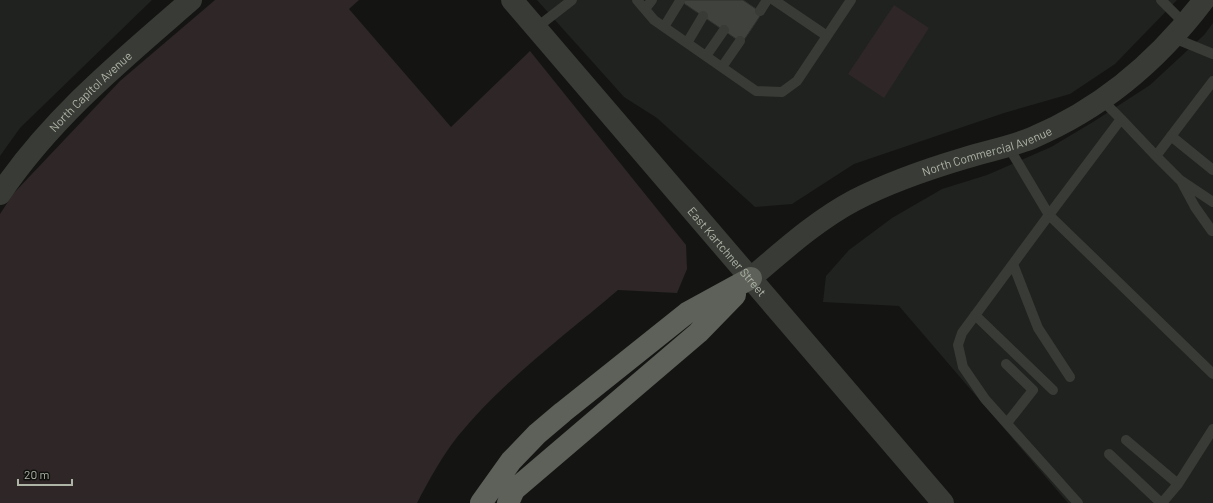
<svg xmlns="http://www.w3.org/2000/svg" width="1213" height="503" viewBox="0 0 1213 503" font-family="Barlow,sans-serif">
<rect width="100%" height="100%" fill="#141513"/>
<path fill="#20221f" d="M0,0H152L20,128L0,156Z
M537,0H1177L1115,64L1070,94L1004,113L854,164L792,204L755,207L657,118L624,97Z
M1213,23V503H1068L899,306L823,302L826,276L849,250L892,218L942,189L987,175L1051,147L1093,122L1150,85L1204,35Z"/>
<path fill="#2e2627" d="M215,0H359L349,9L451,127L530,51L686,245L687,269L677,293L618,290C564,336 504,380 458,436C442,456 429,480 417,503H0V214L13,194L120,81Z
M894,5L929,28L884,98L848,74Z"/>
<path fill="#3f423d" stroke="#2e312d" d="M679,0H743L762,13L742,43Z"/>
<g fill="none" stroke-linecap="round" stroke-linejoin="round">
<path stroke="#393b36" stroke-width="10" d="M637,0L654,20L756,91L782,92L797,81L851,0
M774,0L827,36
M1161,0L1185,24
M645,9L652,0
M760,11L767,0
M664,27L680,1
M536,28L572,0
M1174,38L1213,54
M687,43L703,16
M706,56L724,30
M722,67L740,41
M1102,100L1121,119L1049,215L1213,374
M1121,119L1156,156L1213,81
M1171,136L1213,170
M1008,146L1049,215L962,333L958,345L963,367L985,399L1078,503
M1156,156L1180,180L1213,202
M1181,181L1195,207L1212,231
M1013,264L1038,328L1070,377
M975,315L1053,390
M1006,364L1033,390L1007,423
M1126,440L1178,484
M1109,454L1161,503
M1162,503L1178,484L1213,429"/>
<g stroke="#393b36" stroke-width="22">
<path id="s1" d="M512,0L943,503"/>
<path id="s2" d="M0,194C52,117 122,60 191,0"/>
<path id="s3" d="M751,278C784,250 817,220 855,200C890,182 928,169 965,158C987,151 1010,147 1032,138C1103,108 1158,61 1204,0"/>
</g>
<path stroke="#5d6159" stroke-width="22" d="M481,503L511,461L537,434L563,412L687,313L751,278
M508,503L514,490L698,333L735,295"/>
</g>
<g text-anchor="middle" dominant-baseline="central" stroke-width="3" stroke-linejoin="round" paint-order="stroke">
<g font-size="12" fill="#aeb4a6" stroke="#0f100e">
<text stroke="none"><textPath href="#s2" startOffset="137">North Capitol Avenue</textPath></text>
<text stroke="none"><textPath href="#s3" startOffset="271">North Commercial Avenue</textPath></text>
<text stroke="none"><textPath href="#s1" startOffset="331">East Kartchner Street</textPath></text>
</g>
</g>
<path d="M18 479v6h54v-6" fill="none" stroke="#aeb4a6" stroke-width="2"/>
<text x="24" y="479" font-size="12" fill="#aeb4a6" stroke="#0f100e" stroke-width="3" paint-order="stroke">20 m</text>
</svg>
